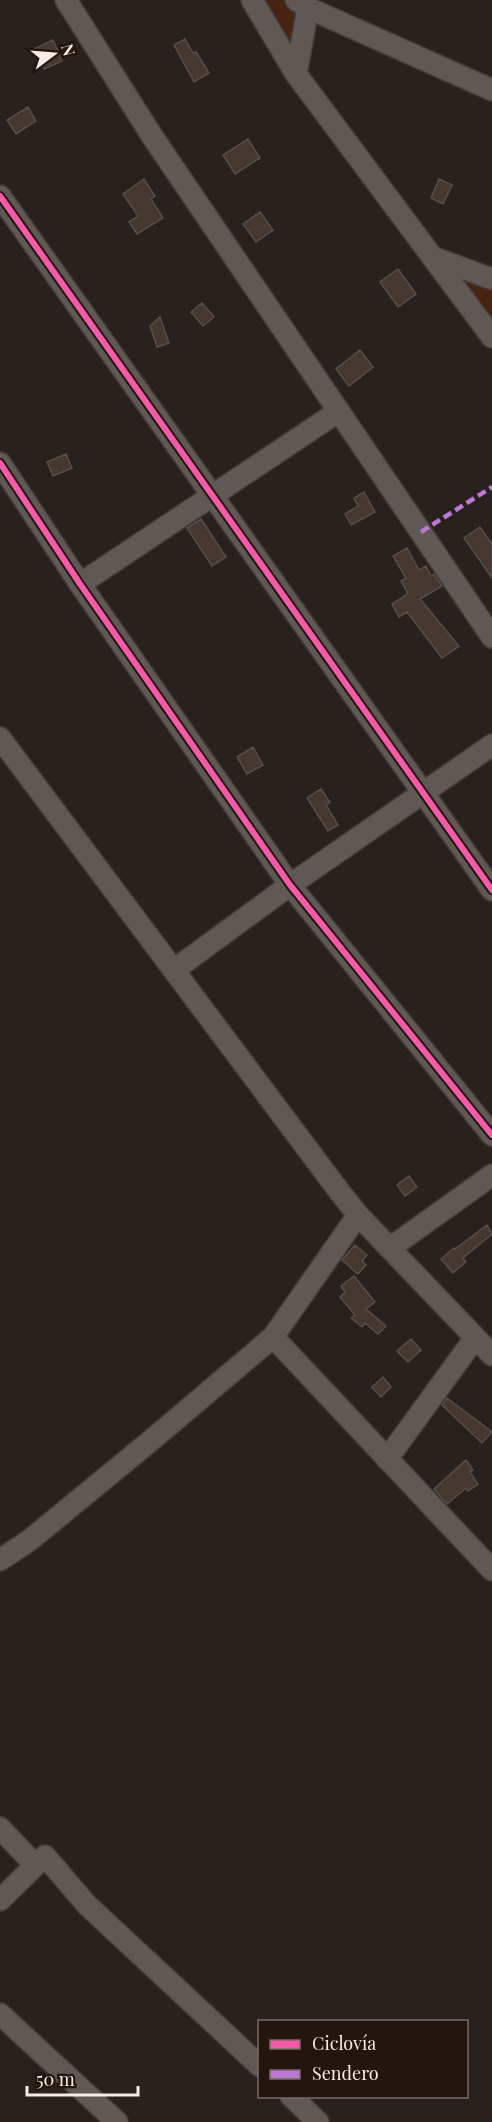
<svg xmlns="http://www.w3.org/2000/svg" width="492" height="2122" viewBox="0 0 492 2122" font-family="'Playfair Display',serif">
<rect width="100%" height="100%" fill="#29211d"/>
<path fill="#482311" d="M258,0H287L298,8L294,57Z
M453,270L492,285V325Z"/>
<path fill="#463730" stroke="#564e4b" stroke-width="1.5" d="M185,39L193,53L196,52L209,73L194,82L174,45Z
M53,40L62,61L44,69L34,49Z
M28,107L36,121L16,134L7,120Z
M248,139L260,158L235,174L223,155Z
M144,179L155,196L151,199L163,218L137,234L129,222L138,216L123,194Z
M439,179L452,185L443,204L431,198Z
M260,212L273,230L256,242L243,224Z
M398,269L416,294L398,307L380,282Z
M202,303L214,317L203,326L191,312Z
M160,317L169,343L157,347L150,326Z
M360,350L373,367L349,386L336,369Z
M66,454L72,468L53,476L47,462Z
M364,492L375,512L351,525L345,514L358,506L354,498Z
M201,519L226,557L212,566L187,528Z
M480,527L492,544V578L464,538Z
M407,548L419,570L426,566L431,576L434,574L442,586L420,599L459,646L442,658L407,612L399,617L392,604L408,594L401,581L406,578L393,556Z
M253,747L263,765L247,774L237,757Z
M321,789L330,802L326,805L338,825L328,831L307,798Z
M409,1176L417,1187L405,1196L397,1185Z
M487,1225L492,1234L463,1258L466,1262L453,1273L441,1259L454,1248L455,1249Z
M355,1245L367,1255L362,1261L366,1265L358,1274L342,1260Z
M354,1276L375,1302L366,1309L386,1326L378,1334L365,1323L362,1327L351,1318L355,1315L340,1297L345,1292L341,1286Z
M411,1339L421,1350L408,1362L397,1351Z
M383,1377L391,1387L381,1397L372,1387Z
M447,1398L492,1432L482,1443L442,1405Z
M466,1460L473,1470L470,1472L478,1484L468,1491L466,1488L447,1504L434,1489Z"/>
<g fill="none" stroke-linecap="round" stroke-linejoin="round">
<defs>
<path id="minor" d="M66,0L152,136L492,637
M252,0L296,74L492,337
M296,0L308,8L492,90
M296,74L308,8
M0,196L492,890
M432,257L492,279
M0,463L80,584L290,885L492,1135
M80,584L339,411
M0,738L339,1191L358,1215L492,1355
M174,970L290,885L492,745
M390,1248L492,1175
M273,1337L492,1570
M387,1459L475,1338
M0,1560L30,1540L154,1438L273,1337L358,1215
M0,1828L35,1865
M0,1900L45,1856L87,1905L260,2066
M0,2014L117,2122
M291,2096L318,2122"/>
</defs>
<use href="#minor" stroke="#423c39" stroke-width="24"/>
<use href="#minor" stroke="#5f5855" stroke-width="21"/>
<path stroke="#ba77d6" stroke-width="4.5" stroke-dasharray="9 4.5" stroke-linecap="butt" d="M421,532L492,487"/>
<defs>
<path id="cycleway" d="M0,196L492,890
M0,463L80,584L290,885L492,1135"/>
</defs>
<use href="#cycleway" stroke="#24150f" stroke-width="10"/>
<use href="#cycleway" stroke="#f35aa7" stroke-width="6"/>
</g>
<rect x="258" y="2020" width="210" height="78" fill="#24150f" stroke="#786b65" stroke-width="1.5"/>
<rect x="270" y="2040" width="30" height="9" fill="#f35aa7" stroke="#786b65" stroke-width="1.5"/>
<text x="312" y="2050" font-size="18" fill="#f6ebe6">Ciclovía</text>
<rect x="270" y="2070" width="30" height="9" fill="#ba77d6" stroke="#786b65" stroke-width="1.5"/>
<text x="312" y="2080" font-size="18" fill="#f6ebe6">Sendero</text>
<g transform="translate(54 54) rotate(74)" stroke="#24150f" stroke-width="4.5" paint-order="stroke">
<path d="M0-4.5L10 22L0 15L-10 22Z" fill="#f6ebe6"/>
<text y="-9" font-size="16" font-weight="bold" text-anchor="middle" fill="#f6ebe6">N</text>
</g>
<path d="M27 2086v9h111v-9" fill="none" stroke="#f6ebe6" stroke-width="3"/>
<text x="36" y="2086" font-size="18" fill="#f6ebe6" stroke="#24150f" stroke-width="4.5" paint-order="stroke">50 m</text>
</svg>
